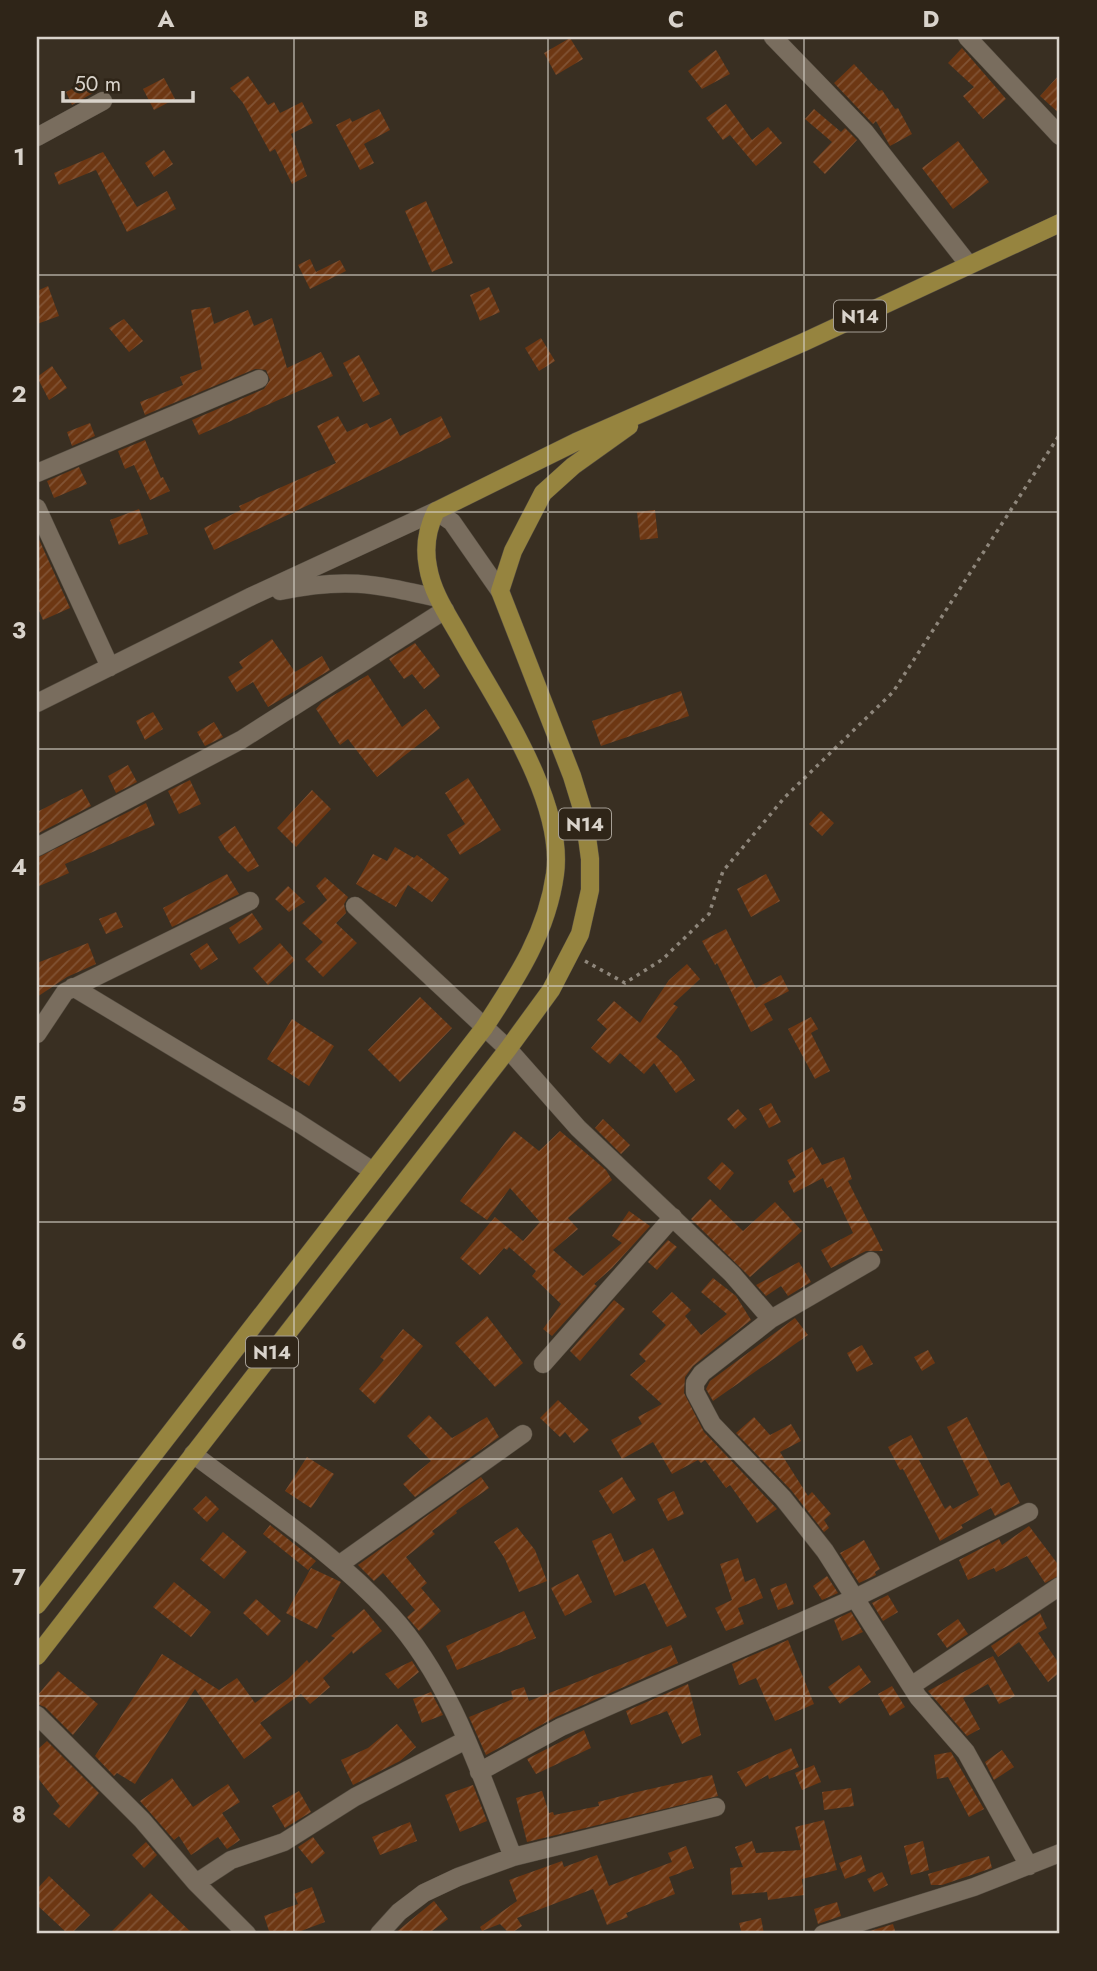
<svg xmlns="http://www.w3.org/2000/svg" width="1097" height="1971" viewBox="0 0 1097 1971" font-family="Jost,sans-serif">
<defs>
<pattern id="building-hatch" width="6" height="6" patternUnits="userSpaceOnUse" patternTransform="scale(1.75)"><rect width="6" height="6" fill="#6d3713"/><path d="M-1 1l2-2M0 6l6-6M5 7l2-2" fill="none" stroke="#815334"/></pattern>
</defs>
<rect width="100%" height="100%" fill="#392f22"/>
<path fill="url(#building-hatch)" d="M570,38L583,59L556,75L544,53Z
M962,48L1006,99L983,119L963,96L974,87L948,63Z
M716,50L730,74L702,89L688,71Z
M854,64L879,91L882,90L895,109L898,108L912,134L890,146L876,121L873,124L834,83Z
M1060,74V114L1040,96Z
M248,76L268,105L274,102L280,113L302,102L313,123L291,134L307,176L292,184L275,149L270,152L243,103L230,88Z
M164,78L175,99L154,110L143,89Z
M87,81L93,93L72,105L66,92Z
M726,104L752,140L768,127L782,143L756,166L730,135L723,140L706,118Z
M379,109L390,130L364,144L374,163L360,170L336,125L350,118L352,122Z
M814,109L841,132L845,128L857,140L825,174L813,162L832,142L805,119Z
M958,141L989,182L953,209L922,168Z
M164,150L173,164L154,177L145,163Z
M103,152L137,207L167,191L176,209L127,232L96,170L59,185L54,173Z
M426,201L453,263L432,272L405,211Z
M310,259L316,272L340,260L346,271L310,289L298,265Z
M48,286L59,316L37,324V291Z
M489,287L500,312L480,321L470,295Z
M210,307L214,324L248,310L254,326L272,318L287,368L321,352L333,376L199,435L192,420L264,389L270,380L266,370L255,369L145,415L140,402L183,385L180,377L202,369L191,310Z
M124,319L143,341L129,352L109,328Z
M541,338L555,361L539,371L525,348Z
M359,355L380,394L363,402L343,363Z
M52,366L67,388L49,400L37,377Z
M338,416L347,432L367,423L370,428L391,418L400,436L441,416L451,437L214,550L204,528L241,510L239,506L336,463L317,426Z
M90,423L95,436L72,446L67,432Z
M145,440L161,478L163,477L170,491L150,500L134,465L125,469L118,451Z
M79,467L87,484L54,498L47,481Z
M139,509L148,534L119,545L110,520Z
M655,510L658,538L640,540L637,512Z
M37,535L70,608L43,620L37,606Z
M272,639L295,672L322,656L330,670L268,707L253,682L237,692L228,677L243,668L239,662Z
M415,643L440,676L424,689L412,674L404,679L389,659Z
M368,675L402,727L426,709L440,728L377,777L348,739L340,745L316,709L322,702Z
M681,691L689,716L601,746L592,721Z
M153,712L163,729L145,740L136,721Z
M214,722L223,737L205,746L197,732Z
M128,765L137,782L116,793L108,776Z
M468,778L501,830L460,855L447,835L465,824L445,793Z
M190,780L201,804L179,814L168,791Z
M82,789L91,806L37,834V812Z
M312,790L331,809L296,847L277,828Z
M146,803L155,825L65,864L69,873L37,887V858Z
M821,811L834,823L822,836L809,824Z
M235,826L259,866L248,872L226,850L218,837Z
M395,847L414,858L417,855L449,879L432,902L408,885L396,907L356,884L373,854L387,861Z
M227,874L239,894L172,927L163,908Z
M766,874L780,901L751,917L737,889Z
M325,877L348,897L344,904L346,913L336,923L357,943L323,977L305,959L323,942L302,923L327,900L316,886Z
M288,886L305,902L289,912L275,899Z
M116,912L123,927L106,934L99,919Z
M252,913L263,929L239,944L229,928Z
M726,929L756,988L781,975L789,991L764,1004L773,1020L751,1032L717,963L715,965L702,941Z
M88,943L96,964L67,977L37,997V963Z
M207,943L218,959L201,970L190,954Z
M280,943L295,960L268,985L253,968Z
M687,964L700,979L673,1004L678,1007L656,1037L678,1056L695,1080L676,1093L654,1063L644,1074L620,1053L610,1064L591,1048L607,1029L597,1020L614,1001L640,1023L669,980Z
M420,997L452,1028L400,1082L368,1050Z
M811,1017L818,1029L811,1033L830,1071L815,1079L788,1029Z
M292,1019L334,1046L309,1086L267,1059Z
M771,1103L781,1122L769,1128L759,1109Z
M738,1109L747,1119L735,1129L727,1119Z
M603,1119L630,1145L621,1154L595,1128Z
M514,1131L539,1151L560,1131L606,1170L612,1180L568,1218L578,1229L553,1250L583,1276L622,1243L612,1236L629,1211L650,1226L612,1268L594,1284L597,1286L552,1336L543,1329L561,1304L532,1276L536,1271L509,1247L507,1250L504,1248L480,1275L460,1258L495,1217L523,1241L540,1222L510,1188L487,1220L460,1201Z
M812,1147L822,1165L844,1157L852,1179L848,1181L883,1251H866L831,1268L821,1250L853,1233L831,1186L827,1188L823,1178L794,1193L788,1181L796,1177L787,1160Z
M722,1162L734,1173L720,1190L707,1178Z
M710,1199L743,1231L775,1202L802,1231L750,1277L691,1219Z
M668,1240L677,1247L657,1270L648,1262Z
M799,1262L811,1282L788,1296L781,1286L766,1296L756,1285Z
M713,1278L736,1296L751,1320L693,1366L685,1377L684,1393L704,1432L777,1509L757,1523L730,1485L726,1488L705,1460L701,1463L698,1460L672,1474L653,1442L622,1459L611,1440L642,1424L638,1417L662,1404L630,1375L646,1361L639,1354L666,1325L652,1312L672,1292L691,1310L685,1316L701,1335L727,1314L701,1292Z
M614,1300L625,1309L580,1361L570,1351Z
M487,1316L523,1363L495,1387L455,1343Z
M795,1318L808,1335L713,1401L706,1389L710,1381Z
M403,1329L423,1346L375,1404L359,1389L384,1360L380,1357Z
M862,1345L873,1364L857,1372L847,1353Z
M928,1350L935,1363L922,1371L914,1357Z
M558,1400L589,1430L574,1443L565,1432L560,1437L540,1418Z
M429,1415L452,1438L487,1417L499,1437L415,1497L403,1484L431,1461L407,1436Z
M754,1417L770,1435L791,1424L801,1441L780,1452L808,1496L812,1492L831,1514L824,1520L829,1528L824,1532L791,1490L736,1433Z
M967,1417L1001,1486L1009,1482L1020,1503L995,1516L991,1508L961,1525L963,1528L940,1541L903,1469L900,1470L888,1447L911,1435L923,1458L919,1460L945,1509L950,1505L953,1509L979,1495L947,1427Z
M307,1457L334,1474L311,1508L285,1491Z
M481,1477L489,1488L456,1511L457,1513L432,1531L435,1534L406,1557L427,1583L421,1588L441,1611L419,1631L407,1617L415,1610L383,1573L374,1581L358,1565Z
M622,1477L636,1500L613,1514L599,1491Z
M674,1491L684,1514L668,1521L657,1499Z
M206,1496L219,1509L207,1522L193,1509Z
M270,1525L316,1561L308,1570L263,1534Z
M1029,1526L1060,1567V1575L1045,1583L1027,1556L996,1572L994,1568L968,1580L959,1560L999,1539L1002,1545Z
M517,1527L535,1550L547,1581L519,1592L505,1559L494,1542Z
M223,1532L247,1552L224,1579L200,1559Z
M611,1533L624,1562L653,1548L687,1617L667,1627L645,1583L615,1596L592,1541Z
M864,1540L880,1569L875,1572L876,1575L859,1583L840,1553Z
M738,1558L745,1582L755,1578L763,1598L738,1608L744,1624L726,1631L715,1608L732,1600L720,1564Z
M311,1568L341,1582L317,1629L286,1613Z
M578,1574L592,1602L565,1616L551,1588Z
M827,1576L838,1593L822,1600L813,1586Z
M174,1582L211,1612L191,1637L153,1607Z
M786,1583L794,1604L778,1610L770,1589Z
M888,1595L898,1612L883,1621L872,1603Z
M256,1599L281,1621L268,1636L243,1613Z
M364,1609L382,1631L353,1654L352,1651L323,1678L330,1687L310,1704L301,1694L260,1723L272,1738L244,1759L195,1689L135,1784L117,1773L114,1776L95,1756L162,1654L219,1690L237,1678L255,1703L288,1679L307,1660L309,1663L335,1638L331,1636Z
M524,1611L536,1638L457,1670L446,1646Z
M851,1612L863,1632L842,1641L834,1620Z
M1040,1613L1047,1628L1038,1633L1060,1665V1672L1048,1682L1019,1642L998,1657L991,1646Z
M958,1619L968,1634L947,1648L937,1634Z
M788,1640L814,1704L775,1721L756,1678L739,1685L732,1664Z
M671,1645L678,1663L556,1717L486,1755L469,1717L513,1699L511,1691L524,1687L529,1701Z
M993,1656L1015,1696L999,1704L988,1684L963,1698L980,1729L967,1736L928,1691Z
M412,1661L419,1672L398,1689L385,1674Z
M859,1665L871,1682L840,1704L828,1687Z
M58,1671L98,1704L73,1735L45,1707L37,1704V1696Z
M688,1684L701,1735L682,1744L667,1711L631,1725L626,1711Z
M892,1686L905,1707L890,1716L878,1694Z
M431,1692L443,1715L422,1723L413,1699Z
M397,1724L416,1747L400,1761L353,1785L341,1760L368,1748Z
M584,1730L591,1748L536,1774L527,1759Z
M47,1741L99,1793L69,1828L53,1814L60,1806L37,1777V1750Z
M791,1748L799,1767L769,1779L768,1775L746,1787L737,1772Z
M1002,1750L1014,1767L994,1780L985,1762Z
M951,1752L984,1809L969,1817L948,1777L937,1779L934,1755Z
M814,1765L821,1782L802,1790L795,1773Z
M712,1775L718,1796L527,1842L516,1798L542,1791L549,1813L553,1812L554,1815L599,1806L598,1802L637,1792Z
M172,1778L193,1807L228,1784L240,1802L222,1813L240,1840L227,1849L218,1837L191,1855L179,1836L174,1840L140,1801Z
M473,1785L487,1821L460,1832L445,1795Z
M851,1788L854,1806L824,1810L822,1792Z
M299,1791L311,1812L285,1828L272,1806Z
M824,1820L837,1870L802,1879L804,1895L768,1900L767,1892L732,1895L730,1868L743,1867L735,1847L752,1841L756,1853L801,1850L795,1827Z
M410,1822L417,1841L380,1855L372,1837Z
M313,1837L325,1853L312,1864L298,1847Z
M923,1841L929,1870L911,1875L904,1846Z
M146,1842L157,1855L144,1868L132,1855Z
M686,1846L694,1868L669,1877L675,1894L626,1913L628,1917L607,1925L593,1889L517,1918L522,1926L510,1934L500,1924L482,1931L480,1927L517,1901L509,1880L562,1861L564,1867L597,1855L609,1886L672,1862L668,1853Z
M861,1855L866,1871L845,1879L839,1863Z
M989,1856L992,1868L942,1885H931L928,1874Z
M882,1872L888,1885L874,1892L867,1879Z
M49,1876L90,1915L71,1934H68L37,1905V1889Z
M312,1887L325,1922L293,1934H270L264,1916L298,1904L294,1894Z
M150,1893L193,1934H109Z
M434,1901L448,1919L428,1934H394Z
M837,1902L841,1916L818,1924L814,1909Z
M761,1918L764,1934H742L739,1923Z
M893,1924L896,1934H860Z"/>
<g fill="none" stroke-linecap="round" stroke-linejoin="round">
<defs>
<path id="street" d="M773,37L865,132L969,265
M967,37L1060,136
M37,137L103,101
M37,473L259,379
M37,508L110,667
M280,591C347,577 374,584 438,598
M37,703L250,597L436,511L452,522L500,591
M37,847L241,740L445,610
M355,906L508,1049L578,1128L732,1274L771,1319
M73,987L297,1122L373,1171
M37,1034L65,992L250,901
M871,1261L771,1319L702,1373L695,1383V1392L712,1424L783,1498L825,1551L918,1697L966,1752L1029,1866
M543,1364L673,1217
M193,1454C260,1505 334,1552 391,1615C452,1682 480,1774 513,1857
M340,1564L523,1434
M911,1686L1060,1586
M37,1715L142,1820L196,1883L247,1934
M479,1772L561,1727L855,1598L1029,1512
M196,1883L231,1860L284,1842L355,1797L466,1740
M379,1934L399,1912L424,1893L458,1877L513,1857L716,1807
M823,1934L974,1887L1060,1853"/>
<path id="primary" d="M37,1605L484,1028C516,979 547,933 555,874C565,799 494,699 459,635C447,614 432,592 428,567C424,547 427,529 436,511L576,442L804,342L1060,223
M37,1656L508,1049L551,990L580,934L590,890V859L584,815L572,776L500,591L513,551L543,493L573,466L629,426"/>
</defs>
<use href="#street" stroke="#544c40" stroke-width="19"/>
<use href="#primary" stroke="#544c40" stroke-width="19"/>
<path stroke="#8e867b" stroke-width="3.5" stroke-dasharray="3.5 5" stroke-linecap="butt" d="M585,961L625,983L663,959L709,914L723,871L785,797L893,692L1060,434"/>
<use href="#street" stroke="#796d5e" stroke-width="18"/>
<use href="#primary" stroke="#96843f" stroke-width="18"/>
</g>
<path fill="none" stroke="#d9d3cb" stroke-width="2" stroke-opacity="0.55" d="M294,37V1934M548,37V1934M804,37V1934M37,275H1060M37,512H1060M37,749H1060M37,986H1060M37,1222H1060M37,1459H1060M37,1696H1060"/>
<g text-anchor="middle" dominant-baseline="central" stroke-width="5" stroke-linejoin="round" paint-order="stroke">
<g fill="#2f2518" stroke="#a69f95" stroke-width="2">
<rect x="834" y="300.5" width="52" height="31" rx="5"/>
<rect x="559" y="808.5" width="52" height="31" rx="5"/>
<rect x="246" y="1336.5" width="52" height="31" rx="5"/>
</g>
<g font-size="19" font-weight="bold" fill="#d9d3cb">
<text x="860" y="316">N14</text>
<text x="585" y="824">N14</text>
<text x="272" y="1352">N14</text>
</g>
</g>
<rect width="1097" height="1971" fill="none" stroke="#2f2518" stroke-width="77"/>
<path d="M63 91v10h130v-10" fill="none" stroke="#d9d3cb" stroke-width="3.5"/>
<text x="74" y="91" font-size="21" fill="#d9d3cb" stroke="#2f2518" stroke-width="5" paint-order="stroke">50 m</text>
<rect x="38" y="38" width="1020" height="1894" fill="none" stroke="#d9d3cb" stroke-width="2.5"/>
<g font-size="23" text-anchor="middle" font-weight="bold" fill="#d9d3cb">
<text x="166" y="27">A</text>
<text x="421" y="27">B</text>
<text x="676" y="27">C</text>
<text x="931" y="27">D</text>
<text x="19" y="165">1</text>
<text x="19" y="402">2</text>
<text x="19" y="638">3</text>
<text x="19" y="875">4</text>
<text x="19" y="1112">5</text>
<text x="19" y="1349">6</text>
<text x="19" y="1585">7</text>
<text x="19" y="1822">8</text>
</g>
</svg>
